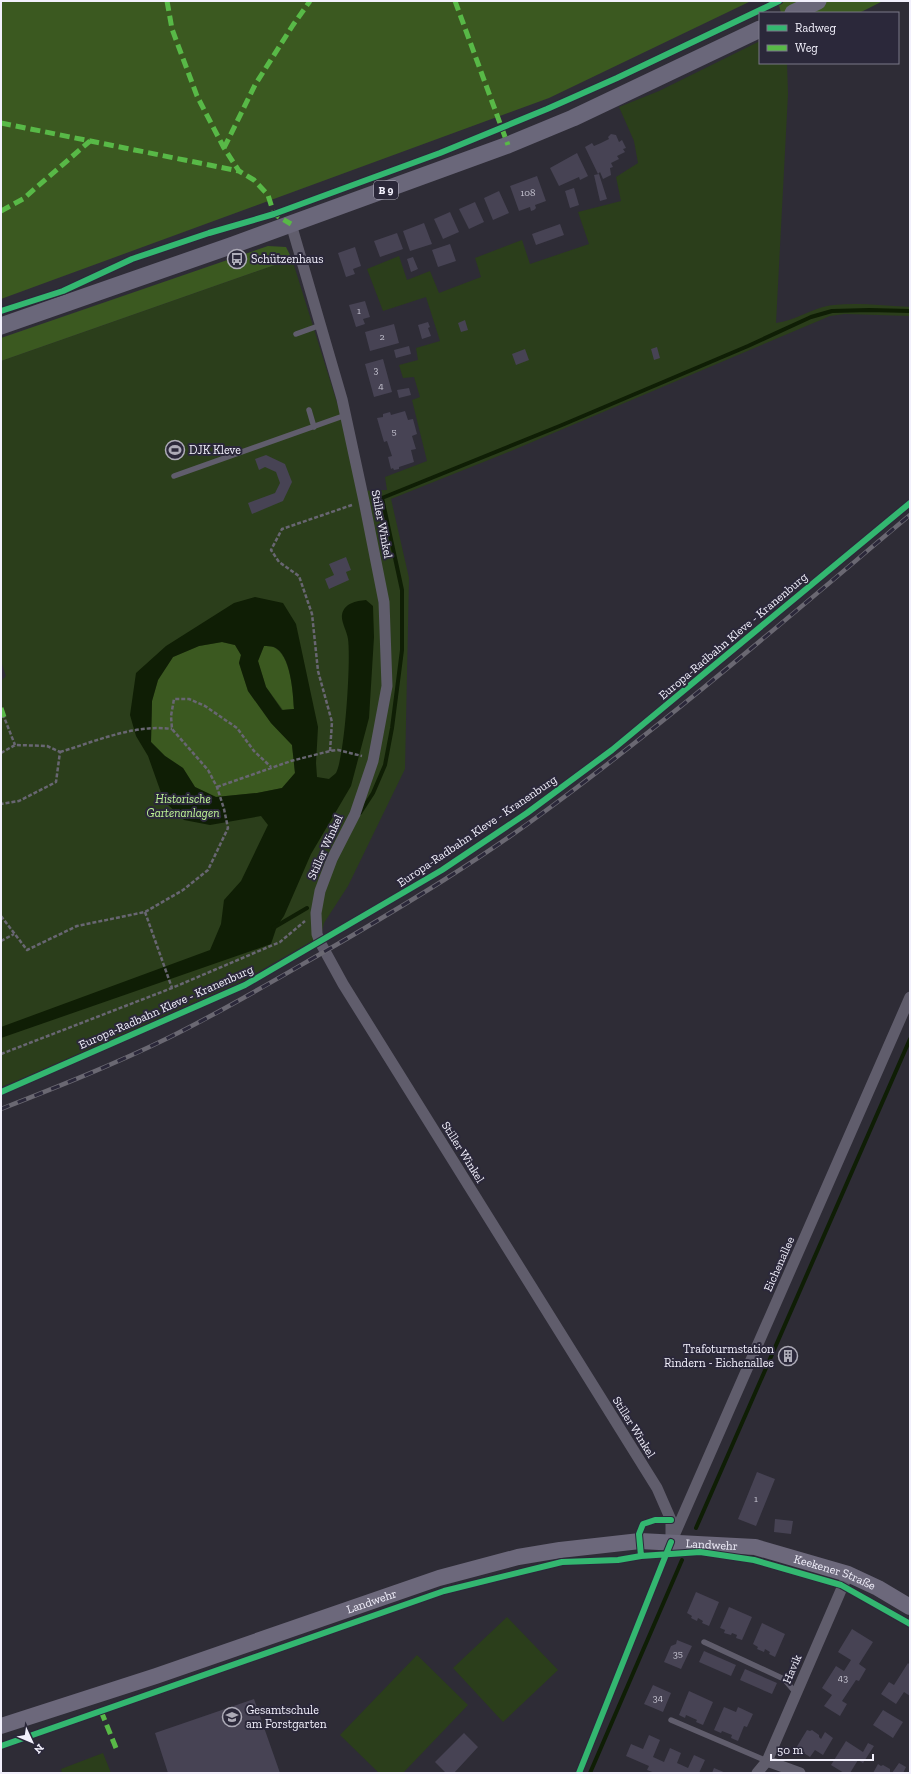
<svg xmlns="http://www.w3.org/2000/svg" width="911" height="1774" viewBox="0 0 911 1774" font-family="'Zilla Slab',serif">
<rect width="100%" height="100%" fill="#2e2c36"/>
<path fill="#2b3e1b" d="M760,41V63H787L788,94L776,323C795,320 806,312 823,307C846,301 885,306 910,307V316L845,314L830,316L506,453L391,499L409,578L405,769L348,886L324,923L321,936L244,980L27,1077L1,1087V681L6,676L1,661V361L292,259L339,409L359,491L387,490L385,477L427,461L412,400L420,397L414,377L403,378L399,365L418,360L416,348L440,341L426,297L383,311L367,269L399,256L407,280L430,271L439,293L481,277L475,258L522,240L530,264L589,244L578,212L621,201L616,177L638,163L634,141L619,107L659,91Z
M507,1617L558,1670L503,1722L453,1668Z
M417,1655L468,1705L403,1773H379L340,1735Z
M103,1753L111,1773H62L61,1769Z"/>
<path fill="#3b5920" d="M1,1H751L549,98L1,299Z
M778,1H883L859,13H781Z
M268,246L286,247L292,259L1,361V338Z
M222,642L235,645L241,655L239,663L248,691L271,723L292,745L295,773L282,788L257,793L216,797L195,787L183,768L165,756L151,742L152,701L158,680L173,657L199,646Z
M264,646C267,646 271,646 273,647C291,654 293,693 294,709L283,710L266,687L258,661Z"/>
<path fill="#0f1e05" fill-rule="evenodd" d="M255,597L283,603L296,624L318,727L316,763L317,777L329,779C331,777 334,775 336,773C345,756 351,660 348,639C347,631 341,622 342,615C344,603 356,601 366,600L373,606L374,637L369,718L351,786L311,854L284,916L277,926L271,944L1,1038V1027L210,950L221,924L224,900L241,881L268,825L261,816L210,825L184,820L164,801L148,756L136,736L130,715L136,673L166,646L234,603ZM222,642L235,645L241,655L239,663L248,691L271,723L292,745L295,773L282,788L257,793L216,797L195,787L183,768L165,756L151,742L152,701L158,680L173,657L199,646ZM264,646C267,646 271,646 274,647C291,654 293,693 294,709L282,710L266,687L258,661Z"/>
<g fill="none" stroke-linecap="round" stroke-linejoin="round">
<path stroke="#0f1e05" stroke-width="4" d="M360,813L373,793L385,765L392,728L402,650V590L382,498L562,425L748,346L811,317L832,311L869,310L910,311
M273,928L307,908
M696,1528L910,1039
M590,1773L682,1560"/>
</g>
<path fill="#474354" d="M611,134L616,135L619,142L622,140L626,148L623,149L625,152L617,156L619,159L611,163L613,167L610,168L611,175L603,179L600,172L598,174L585,147L592,143L594,146L601,143L609,139L608,137Z
M577,153L588,176L580,180L579,177L559,186L550,168Z
M599,174L607,199L600,201L594,175Z
M537,176L546,201L535,205L536,208L534,210L531,211L530,207L519,211L510,186Z
M574,188L579,205L570,208L565,191Z
M499,191L509,213L493,220L484,198Z
M475,202L484,222L469,229L459,209Z
M450,212L459,232L443,239L434,219Z
M424,223L432,244L410,251L403,231Z
M560,224L564,235L536,245L532,234Z
M397,233L403,249L380,257L374,241Z
M450,244L456,261L438,267L432,250Z
M355,247L361,266L353,269L355,274L346,277L338,253Z
M413,257L418,269L411,272L407,259Z
M365,301L370,317L363,319L365,324L356,327L349,305Z
M465,320L468,330L461,332L458,323Z
M428,322L430,327L428,328L431,336L422,339L418,325Z
M394,324L399,343L370,351L365,332Z
M409,346L411,354L396,358L394,350Z
M657,347L660,358L654,360L651,349Z
M525,349L529,360L516,365L512,354Z
M383,359L392,392L374,397L365,364Z
M409,388L411,395L399,398L397,390Z
M405,411L408,420L413,419L417,434L412,436L416,449L411,450L414,462L399,467V469L394,470L393,468L391,469L388,457L392,456L387,441L384,442L377,418L383,417V414L390,412L391,415Z
M266,455L285,464L292,482L283,501L252,514L248,503L275,493L280,483L276,472L265,467L259,470L255,459Z
M346,557L351,570L346,572L349,580L329,589L325,579L334,575L329,564Z
M787,1351L793,1354L790,1360L784,1357Z
M757,1472L775,1479L756,1526L738,1519Z
M775,1519L793,1521L791,1534L774,1532Z
M696,1592L719,1602L709,1626L702,1623L703,1621L698,1618L697,1621L691,1618L692,1616L687,1613Z
M729,1607L752,1617L742,1640L736,1638L737,1635L732,1633L731,1635L724,1633L725,1630L720,1628Z
M762,1623L785,1634L775,1657L769,1654L770,1652L765,1649L764,1652L757,1649L758,1647L753,1644Z
M852,1629L873,1642L859,1664L866,1669L859,1681L856,1680L842,1701L847,1704L840,1716L824,1706L832,1695L822,1688L836,1666L844,1671L851,1660L838,1652Z
M677,1640L692,1646L681,1669L664,1662L671,1646L676,1644Z
M704,1651L736,1665L731,1676L699,1662Z
M908,1663L910,1665V1696L904,1692L896,1704L881,1694L889,1682L894,1685Z
M745,1669L777,1683L772,1694L740,1680Z
M653,1685L671,1693L663,1712L644,1704Z
M689,1691L713,1702L703,1725L696,1722L697,1720L686,1715L685,1718L679,1715Z
M254,1699L280,1773H168L155,1733Z
M724,1707L736,1712L738,1707L753,1714L747,1727L744,1726L738,1741L731,1738L732,1735L722,1731L721,1733L714,1730Z
M883,1710L903,1722L893,1738L873,1725Z
M807,1730L810,1731L812,1730L819,1735V1737L821,1739L825,1732L833,1738L823,1755L815,1750L810,1757L796,1748Z
M464,1733L478,1747L454,1773H446L435,1762Z
M649,1735L660,1740L653,1757L664,1762L670,1748L681,1753L677,1763L688,1768L694,1755L705,1760L699,1773H655L647,1770L649,1766L626,1756L631,1744L643,1749Z
M846,1741L863,1752L868,1743L874,1746L863,1763L858,1760L850,1773H844L831,1765Z
M899,1763L906,1767L903,1773H892Z
M878,1764L881,1766L883,1765L890,1769V1773H873Z
M714,1768L726,1773H712Z"/>
<g fill="none" stroke-linecap="round" stroke-linejoin="round">
<path stroke="#686672" stroke-width="2.5" stroke-dasharray="4 2" stroke-linecap="butt" d="M1,716L4,717L15,745
M330,751L332,722L318,671L312,614L299,576L279,562L271,550L282,529L352,505
M60,752C97,741 134,724 172,729
M1,753L15,745L47,746L60,752L56,782L19,801L1,804
M217,787L291,761L330,751L338,750L362,756
M145,912L172,988
M1,916L27,950L77,926L145,912L183,890L208,870L228,828L224,809L217,787L208,770L172,729L171,716L174,699H189L205,706L237,728L254,751L271,767
M1,941L14,934
M1,1054L172,988L280,942L305,921"/>
<path stroke="#605d6c" stroke-width="5.5" d="M296,334L321,325
M309,410L314,427
M174,476L346,415
M704,1642L784,1679L796,1693
M671,1720L767,1761"/>
<path stroke="#605d6c" stroke-width="11" d="M291,224L342,399L364,501L384,602L387,686L373,761L355,814L332,859L320,891L316,913L317,934L320,942L343,984L657,1488L671,1520V1542
M673,1538L910,997
M767,1761L800,1773
M757,1773L767,1761L848,1574"/>
<path stroke="#6c687b" stroke-width="16" id="s1" d="M1,1726L156,1676L439,1578L518,1557L560,1550L640,1541L755,1547L848,1574L878,1588L910,1607"/>
<path stroke="#6a677a" stroke-width="17" d="M793,13L818,1
M1,326L233,245L508,145L573,118L760,29"/>
<defs>
<path id="rail" d="M1,1109C57,1087 113,1065 168,1038C225,1010 280,977 336,945C408,903 481,859 548,809C673,717 791,615 910,515"/>
</defs>
<use href="#rail" stroke="#6a6872" stroke-width="4.5"/>
<use href="#rail" stroke="#2b283a" stroke-width="3" stroke-dasharray="9" stroke-linecap="butt"/>
<path stroke="#58b947" stroke-width="5" stroke-dasharray="10 5" stroke-linecap="butt" d="M167,1L172,29L197,96L224,148L239,171L254,180L268,195L274,214L291,224
M455,1L508,145
M1,123L239,171
M224,148L255,85L293,25L310,1
M1,211L23,199L90,141
M1,708L4,717
M101,1711L116,1748"/>
<defs>
<path id="cycleway" d="M1,311L63,291L132,259L209,233L274,214L440,153L547,109L617,78L779,1
M1,1092L245,985L442,870L527,813L612,750L910,503
M641,1556L639,1534L643,1524L655,1520H671
M1,1746L444,1591L562,1562L618,1560L641,1556L700,1552L754,1560L841,1585L910,1624
M579,1773L671,1542"/>
</defs>
<use href="#cycleway" stroke="#2b283a" stroke-width="8"/>
<use href="#cycleway" stroke="#33b770" stroke-width="6"/>
</g>
<defs>
<symbol id="bus-ring" viewBox="-11 -11 22 22"><circle r="9.5" fill="#2b283a" stroke="#adabb7" stroke-width="1.5"/><path d="M-5-6H5V4H4V6H2V4H-2V6H-4V4H-5ZM-3.5-4V0h7V-4ZM-3.5 1.2v1.5H-2V1.2ZM2 1.2v1.5H3.5V1.2Z" fill="#adabb7"/></symbol>
<symbol id="stadium-ring" viewBox="-11 -11 22 22"><circle r="9.5" fill="#2b283a" stroke="#adabb7" stroke-width="1.5"/><path d="M0-5a6.5 5 0 1 0 0 10a6.5 5 0 1 0 0-10ZM-3.5-1.8h7v3.6h-7Z" fill="#adabb7"/></symbol>
<symbol id="building-ring" viewBox="-11 -11 22 22"><circle r="9.5" fill="#2b283a" stroke="#adabb7" stroke-width="1.5"/><path d="M-4-6H4V6H1V3H-1V6H-4ZM-2.5-4.3h1.7v1.8h-1.7ZM.8-4.3h1.7v1.8H.8ZM-2.5-1h1.7V.8h-1.7ZM.8-1h1.7V.8H.8Z" fill="#adabb7"/></symbol>
<symbol id="school-ring" viewBox="-11 -11 22 22"><circle r="9.5" fill="#2b283a" stroke="#adabb7" stroke-width="1.5"/><path d="M0-5L7-2L0 1L-7-2ZM-4 1L0 2.5L4 1V4Q0 6-4 4Z" fill="#adabb7"/></symbol>
</defs>
<g fill-rule="evenodd">
<use href="#bus-ring" x="226" y="248" width="22" height="22"/>
<use href="#stadium-ring" x="164" y="439" width="22" height="22"/>
<use href="#building-ring" x="777" y="1345" width="22" height="22"/>
<use href="#school-ring" x="221" y="1706" width="22" height="22"/>
</g>
<g text-anchor="middle" dominant-baseline="central" stroke-width="4" stroke-linejoin="round" paint-order="stroke">
<g font-size="10" fill="#c7c5d2">
<text x="528" y="193">108</text>
<text x="359" y="311">1</text>
<text x="382" y="337">2</text>
<text x="376" y="370">3</text>
<text x="381" y="386">4</text>
<text x="394" y="432">5</text>
<text x="756" y="1499">1</text>
<text x="678" y="1654">35</text>
<text x="843" y="1678">43</text>
<text x="658" y="1698">34</text>
</g>
<rect fill="#2b283a" stroke="#b6b4c2" stroke-width="1" x="374" y="181" width="24" height="18" rx="3"/>
<g font-size="11" font-weight="bold" fill="#f2f0fc">
<text x="386" y="190">B 9</text>
</g>
<g font-size="12" fill="#f2f0fc" stroke="#2b283a" text-anchor="start">
<text x="251" y="259">Schützenhaus</text>
<text x="189" y="450">DJK Kleve</text>
<text x="774" y="1349" text-anchor="end">Trafoturmstation<tspan x="774" dy="14">Rindern - Eichenallee</tspan></text>
<text x="246" y="1710">Gesamtschule<tspan x="246" dy="14">am Forstgarten</tspan></text>
</g>
<g font-size="12" fill="#f2f0fc" stroke="#2b283a">
<text transform="translate(382 524) rotate(79)">Stiller Winkel</text>
<text transform="translate(733 636) rotate(-40)">Europa-Radbahn Kleve - Kranenburg</text>
<text transform="translate(477 831) rotate(-34)">Europa-Radbahn Kleve - Kranenburg</text>
<text transform="translate(325 847) rotate(-66)">Stiller Winkel</text>
<text transform="translate(166 1007) rotate(-24)">Europa-Radbahn Kleve - Kranenburg</text>
<text transform="translate(463 1152) rotate(58)">Stiller Winkel</text>
<text transform="translate(779 1264) rotate(-66)">Eichenallee</text>
<text transform="translate(634 1427) rotate(58)">Stiller Winkel</text>
<text stroke="none"><textPath href="#s1" startOffset="739">Landwehr</textPath></text>
<text stroke="none"><textPath href="#s1" startOffset="866">Keekener Straße</textPath></text>
<text stroke="none"><textPath href="#s1" startOffset="391">Landwehr</textPath></text>
<text transform="translate(792 1669) rotate(-67)">Havik</text>
</g>
<g font-size="12" font-style="italic" fill="#bff597" stroke="#2b283a">
<text x="183" y="799">Historische<tspan x="183" dy="14">Gartenanlagen</tspan></text>
</g>
</g>
<rect width="911" height="1774" fill="none" stroke="#f2f0fc" stroke-width="4"/>
<rect x="759" y="12" width="140" height="52" fill="#2b283a" stroke="#7b7888"/>
<rect x="767" y="25" width="20" height="6" fill="#33b770" stroke="#7b7888"/>
<text x="795" y="32" font-size="12" fill="#f2f0fc">Radweg</text>
<rect x="767" y="45" width="20" height="6" fill="#58b947" stroke="#7b7888"/>
<text x="795" y="52" font-size="12" fill="#f2f0fc">Weg</text>
<g transform="translate(32 1742) rotate(134)" stroke="#2b283a" stroke-width="3" paint-order="stroke">
<path d="M0-3L7 15L0 10L-7 15Z" fill="#f2f0fc"/>
<text y="-6" font-size="11" font-weight="bold" text-anchor="middle" fill="#f2f0fc">N</text>
</g>
<path d="M771 1754v6h102v-6" fill="none" stroke="#f2f0fc" stroke-width="2"/>
<text x="777" y="1754" font-size="12" fill="#f2f0fc" stroke="#2b283a" stroke-width="3" paint-order="stroke">50 m</text>
</svg>
